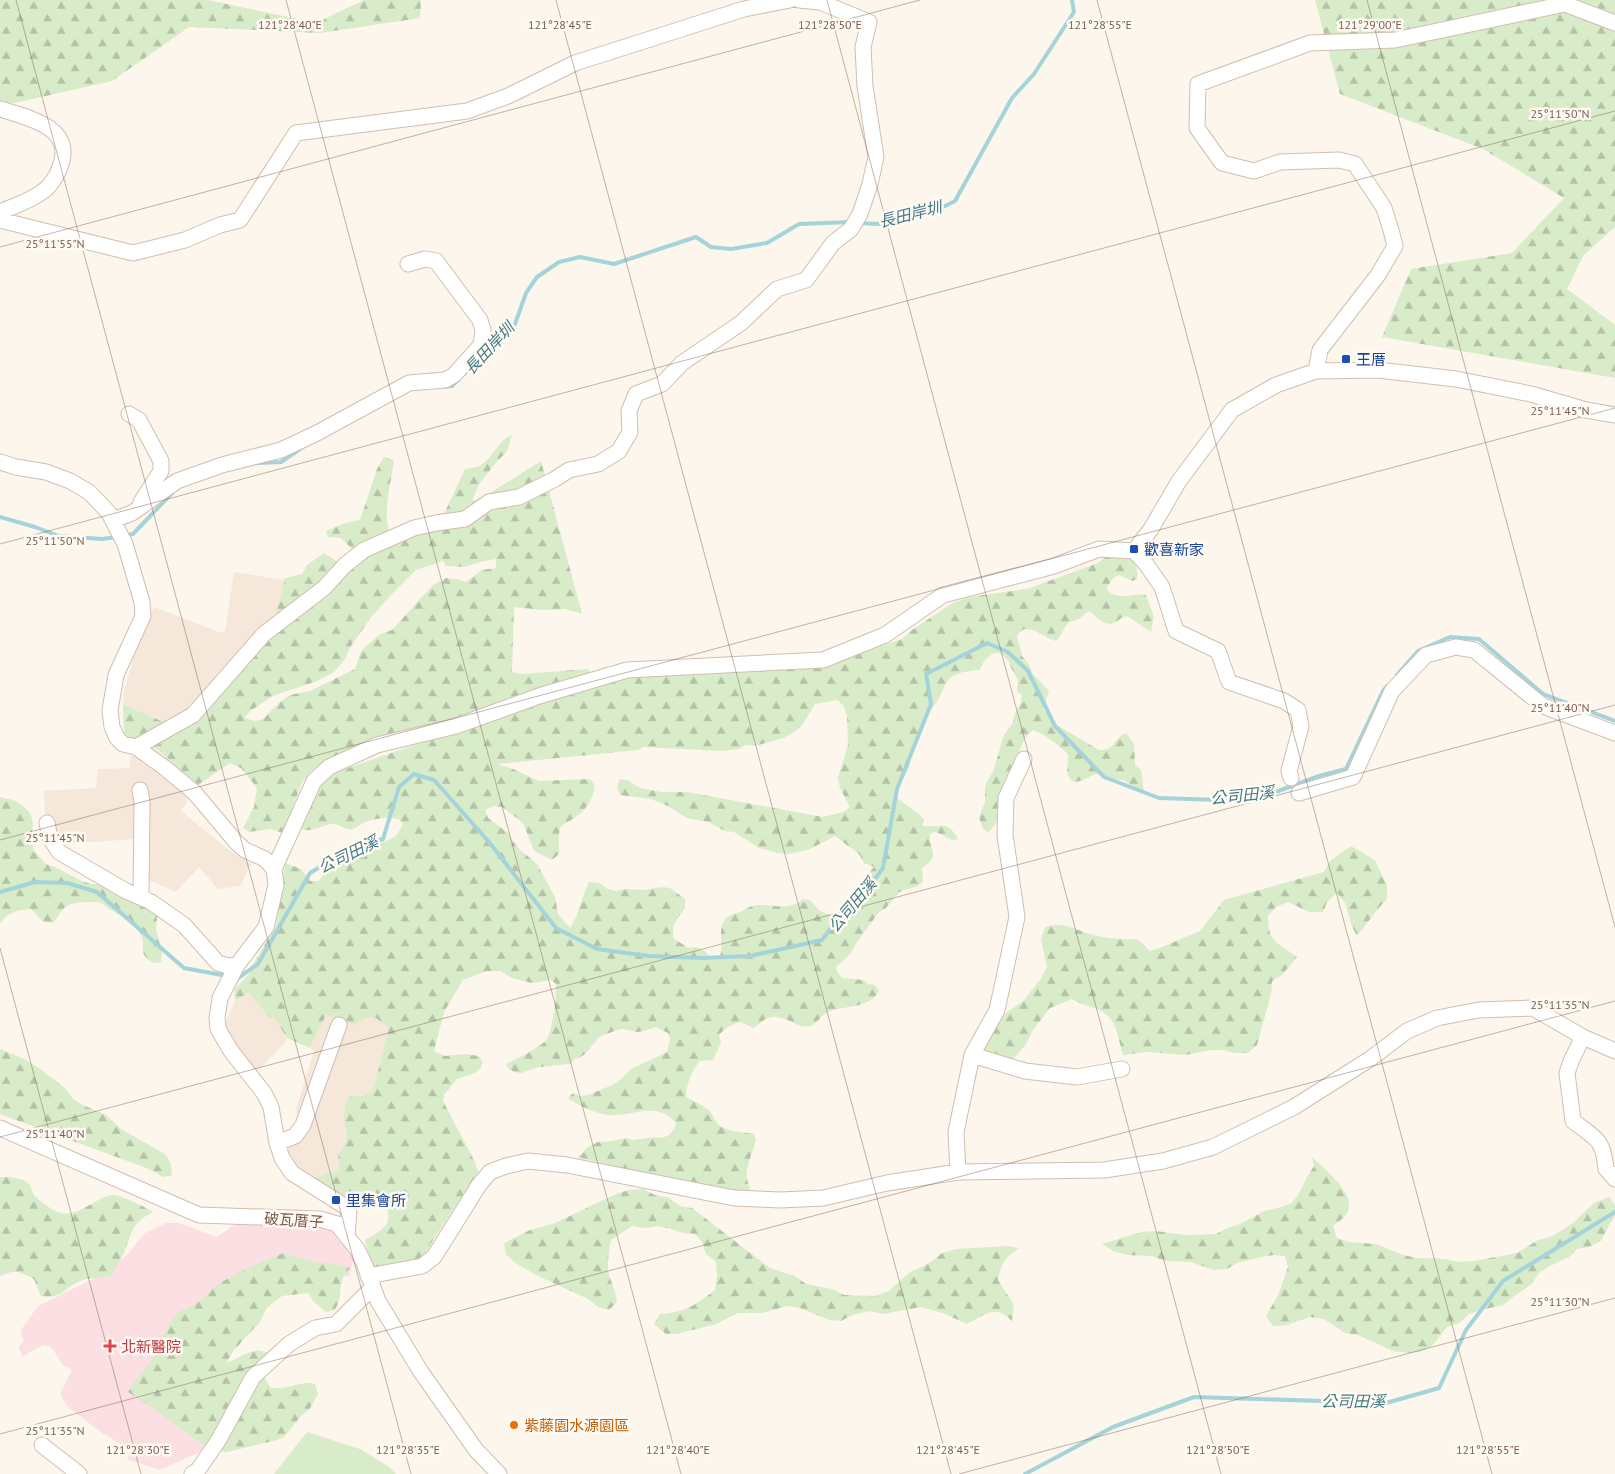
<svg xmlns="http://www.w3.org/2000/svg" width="1615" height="1474" viewBox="0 0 1615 1474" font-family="'PT Sans','Noto Sans TC',sans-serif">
<defs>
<pattern id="forest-firs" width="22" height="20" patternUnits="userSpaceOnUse" patternTransform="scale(1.25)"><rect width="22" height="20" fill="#d8ecc9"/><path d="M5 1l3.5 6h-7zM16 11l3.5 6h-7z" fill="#b4c2a5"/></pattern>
</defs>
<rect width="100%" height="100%" fill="#fdf6ec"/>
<path fill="#f5e8da" d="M234,572L285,580L274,620L183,716L169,724L123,704L124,691L134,656L154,607L222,633L225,630Z
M131,756H135L157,774L180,787L190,797L181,811L225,847L251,864L240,886L218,889L199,867L176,892L146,879L136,839L47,845L44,791L96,788L98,769L129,768Z
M248,993L274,1016L287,1038L285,1043L255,1073L238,1054L224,1025L235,1001Z
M326,1015L354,1025L366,1018H376L390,1028L373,1091L362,1096H349L344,1111L346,1143L344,1148L338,1154L340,1170L309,1179L299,1170L287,1148L286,1144L307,1128L298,1117L296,1109L314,1051L310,1048Z"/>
<path fill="#fbdfe3" d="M166,1223H179L217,1237L234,1225L270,1224L332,1229L354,1259L349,1277L297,1264L207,1295L211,1434L202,1451L160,1470L127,1459L132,1450L102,1433L68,1407L60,1394L72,1370L63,1365L51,1347L43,1345L23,1356L18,1347L24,1341L21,1330L38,1306L97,1277L128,1254L145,1233Z"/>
<path fill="#d8ecc9" d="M307,1432L360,1449L388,1466L396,1474H274Z"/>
<path fill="url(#forest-firs)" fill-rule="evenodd" d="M0,0H208L316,23L364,0H421L420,18L320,33L189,27L112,81L10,104L0,101Z
M1315,0H1615V227L1583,256L1567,289L1615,325V378L1382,337L1411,269L1512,253L1564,198L1483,149L1340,94Z
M512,435L507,451L494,465L478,486L472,501L482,498L541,461L582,614L565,609L541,610L514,607L512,672L522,674L588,669L592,674L559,681L472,715L361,747L314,768L302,782L283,833L271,829L249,832L243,828L254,807L257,788L241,768L230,763L198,785L158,750L124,735L123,704L168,724L183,716L274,620L285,580L282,579L302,574L307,565L324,553L338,562L353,550L341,538L328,537L326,531L345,523L360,520L377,469L384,457L394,460C391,482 382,514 390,534L443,516L465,469C469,468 474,468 477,467C493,461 497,440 512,435ZM496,559V568L482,570L466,582L457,579L446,578L433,585L392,630L380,634L361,651L355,669L310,691L290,695L280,702L263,719L256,721L244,718L250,711L273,696L317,681L334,672L345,659L351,646L372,616L393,593L416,570L443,561L446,566L464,567L480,562Z
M1124,553C1133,560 1139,567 1137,579L1132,581L1119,575L1113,578L1106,589C1120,603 1130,592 1146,595L1154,617L1151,632L1127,616C1122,617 1120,619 1116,622C1105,628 1097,617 1090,611C1085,613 1084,615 1080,618C1076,621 1071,621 1068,623C1063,628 1062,636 1056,641C1042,638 1027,619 1017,636L1022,656L1030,666L1032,673L1049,691L1043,709L1055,724L1099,750C1116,751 1113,738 1126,733L1134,744L1135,765L1141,770L1144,792L1138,791L1124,780L1112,779L1101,773L1095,774L1081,781L1074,782C1063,776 1069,764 1068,754C1056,744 1047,735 1033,730C1022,738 1020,752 1015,764C1012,768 1009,772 1007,777C1002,794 1004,821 988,832L983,829L979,817L985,802V788L987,781L993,772L1004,735L1013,723L1014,716L1021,702L1022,695L1017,692L1018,679C1008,667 1013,660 997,652C987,656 984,661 979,670L963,672L951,677L946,683L938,700L924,720L911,749L910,764L908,770L899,786L897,792V798L920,815L924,820L922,826C940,828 948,819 958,839L952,840L936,832L931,833C927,843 936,851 932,859C930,862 925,866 922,868L923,882L918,886L899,892L886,908L879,912L857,942L850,954L836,967L838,973L842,978L864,980L868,984L875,985L879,991C869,1009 845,1005 828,1012C820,1016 817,1024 810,1026C795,1030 785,1011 766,1019C761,1021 758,1026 753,1028L741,1022C732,1024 725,1028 719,1035L721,1043L713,1060L700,1061C692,1069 686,1086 686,1097C693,1101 701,1104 707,1109C713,1113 713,1120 719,1125C727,1132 743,1132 754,1134L756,1140C753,1152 745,1167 747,1179C749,1186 751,1192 752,1199L730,1195L577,1157L583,1153L586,1148L598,1142L612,1141L626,1138L633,1140L655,1137L662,1138L669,1135L674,1129L676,1123C656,1100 633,1117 608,1115C597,1114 577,1105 568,1098L573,1093L580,1096L588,1095L610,1086L616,1083L633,1068L667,1052L670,1038L668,1033L656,1027L644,1031L637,1032L623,1029L617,1030L599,1037L587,1052L581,1057L575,1059L570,1064L539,1067L521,1073L514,1072L509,1069L506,1064L528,1053L542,1044L547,1039L550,1032L555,1007L556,984L551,980L532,983L512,978L500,971H487L463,980L444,1012L434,1051L445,1056L465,1054L479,1056L483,1062L480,1069L475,1073L457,1079L444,1095L443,1101L475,1162L478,1172L430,1245L423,1259L378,1269L370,1262L365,1240C372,1236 383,1231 387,1223C392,1212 383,1194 371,1191C364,1190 352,1196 345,1198L309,1179L340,1170L338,1154C353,1141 343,1129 344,1112C345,1107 347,1101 349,1096H362L373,1091L389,1028L376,1018H366L354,1025L326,1015L310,1048L287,1038L274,1017L270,1018L250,994L248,993L235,1001L234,990L249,974L252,966L276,926L285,863L301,869L310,881H319L334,860L363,848L391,839L397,835L403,824L399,819C387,817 374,818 363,823C360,824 357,828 353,829C346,831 341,825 334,824C323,823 316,832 303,830L298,824L322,777L521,708L616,677L825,664L902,639L912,630L951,604L969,597L1027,589L1098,563L1108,555ZM837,700L844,706L847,716L848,745L838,778L840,788L850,807L843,812L823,817L687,792H662L644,789L636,786L628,780L620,779L617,787L620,795L651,799L668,806L687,818L708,822L725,831L734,832L759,848L778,853L788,854L808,850L835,836L859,854L864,863L874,867C870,871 856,891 853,897C849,905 848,912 842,919L820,911L810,900L803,899C790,911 774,905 758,905C751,905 746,909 740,912C733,914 728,915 724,921C717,933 725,947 719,959L711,958L705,951L697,947L689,948L674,939C671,923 676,921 685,908V899L670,888L661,887L645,890L625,889L616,891L608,889L599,883L589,882C581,897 580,914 570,928L558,914L555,897L537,864L517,847L508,833L488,818L485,810L494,806L502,807L517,818L524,825L534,851L552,860L559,854C560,847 557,833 561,827C565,823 572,820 577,816C587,809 593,798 595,786L590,779L539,781L513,769L497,764L638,750L643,747L720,751L739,749L746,745L755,746L783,738L793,733L801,727L815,704Z
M0,797L13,800L23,806L30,813L33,822L31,841L34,851L46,864L55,867L82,881L91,884L138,885L155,907L157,917L156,929L162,952L161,962L153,963C137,952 146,950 142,937C136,922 122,917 111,910C108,908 104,904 101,903C96,901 76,902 71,904C62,907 58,917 53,923L44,922L31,909C18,910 7,912 0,924Z
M1351,846L1375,860L1387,886V899C1376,910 1367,924 1357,936L1352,926L1345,903L1337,893L1327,902L1323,912H1309L1288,902L1276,907L1268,916C1268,943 1277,942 1297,957L1282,975L1272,981L1271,994L1257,1045L1248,1053H1234L1224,1050H1211L1186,1055L1148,1052L1123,1055C1117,1035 1117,1015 1094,1008C1085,1005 1080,1004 1072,999L1050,1008L1033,1030L1026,1044L1013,1059L999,1057L976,1044L989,1025L1023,1001L1040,980L1047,967L1041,939L1045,927C1064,922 1069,927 1087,933C1101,938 1122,940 1137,939L1150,951L1162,947L1200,931L1224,900L1324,872L1330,861Z
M0,1049L24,1059L39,1068L66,1089L73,1099L83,1105L106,1115L121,1129L165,1154L171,1164L172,1176L163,1177L149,1169L0,1114Z
M1312,1157C1323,1168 1352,1190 1349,1208C1348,1216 1339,1221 1333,1226L1337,1238L1349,1242L1376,1244L1403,1255L1417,1258L1445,1259L1459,1262L1474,1261L1517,1253L1538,1240L1550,1237L1563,1230L1575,1221L1594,1203L1609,1197L1615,1205V1214L1601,1241L1589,1247L1577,1249L1569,1257L1548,1267L1538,1274L1532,1284L1513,1297L1503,1305L1481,1310L1469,1314L1459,1323L1447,1327L1432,1346L1420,1352L1407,1353L1393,1351L1358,1335L1345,1333L1324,1319L1310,1317L1287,1325L1273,1326L1266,1316L1279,1293L1288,1267L1285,1256L1273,1255L1262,1257L1237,1263L1227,1269L1213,1270L1191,1262L1165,1261L1152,1256L1127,1255L1113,1251L1102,1244L1141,1232L1156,1231L1185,1235L1216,1234L1227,1228L1240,1224L1264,1211L1278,1208L1292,1203L1300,1192L1307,1177L1314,1166Z
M0,1177C9,1177 23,1177 29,1184C32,1187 32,1192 34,1195C40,1201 51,1210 60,1213C78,1218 97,1196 114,1195C121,1195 147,1208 153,1212C136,1221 133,1227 127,1245C124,1255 116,1266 111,1276C102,1279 92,1277 83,1280C64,1286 64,1300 41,1296L34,1279C21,1273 16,1268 2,1276L0,1275Z
M643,1189L655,1195L669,1198L680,1206L692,1208L770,1268L795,1276L806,1284L832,1289L844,1295L875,1296L889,1291L909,1273L931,1262L942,1253L956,1249L992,1247L1005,1246L1019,1248C1004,1259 1001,1263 998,1280L1014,1305L1012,1321C995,1304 985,1315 967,1324L945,1314L921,1307L883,1314L869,1311L852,1315L841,1321L829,1320L800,1308L787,1306L762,1313H738L716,1324L677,1334H666L654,1324L660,1314C684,1313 696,1305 715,1290L717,1276L716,1262L706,1254L702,1242L695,1234L683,1233L671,1229L658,1226L646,1228L632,1226L611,1240C609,1251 606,1267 610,1278C613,1286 616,1293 617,1302L609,1310L598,1307L588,1299L538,1276L517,1264L506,1255L504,1243L530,1230L555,1223L618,1193L630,1190Z
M283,1253C296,1256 310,1262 323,1263C333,1264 340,1264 350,1268C335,1284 345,1292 335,1310L326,1312L313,1301L308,1293L282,1296L274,1302L266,1309L260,1322L234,1350L226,1363C242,1358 250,1346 268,1353L265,1379L271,1388C286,1390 299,1381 315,1384L318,1394L309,1410L301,1416L284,1437L277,1440L227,1452L210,1449L203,1445L157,1411L128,1392C135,1379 145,1370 153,1358C162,1344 165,1325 177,1314C183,1308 190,1308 197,1303C205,1297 212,1289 220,1283C240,1271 261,1262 283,1253Z"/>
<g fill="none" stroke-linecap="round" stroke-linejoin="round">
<path stroke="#a5d3da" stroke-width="4" d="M859,223L879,224L943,207L955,201L1012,98L1034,74L1074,12L1072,0
M464,374L515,324L526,293L537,277L559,262L580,257L614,264L696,237L711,247L731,249L767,243L799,224L850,222
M444,387L452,386L459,379
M257,463L281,462L303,447
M0,517L35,527L59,536L102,539L116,537
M126,535L133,534L173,492
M1397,675L1418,651L1450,637L1479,639L1543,694L1615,721
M0,892L35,882L67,883L97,892L184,968L227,976
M236,977L238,978L258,964L310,873L343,853L383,839L399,787L414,774L434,780L489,842L556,928L597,949L649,956L702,958L750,956L822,940L847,906L863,895L883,868L897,789L931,704L926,674L987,643L1008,652L1028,671L1055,726L1104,777L1159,798L1220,800L1273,793L1319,776L1346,769L1383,691L1387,686
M1025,1474L1113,1427L1194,1397L1386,1403L1439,1388L1466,1330L1503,1281L1615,1212"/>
<defs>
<path id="minor" d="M1615,23L1565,4L1395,40L1310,43L1198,84L1197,128L1222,163L1254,171L1280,162L1339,160L1355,164L1384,208L1391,230L1395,246L1378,275L1320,350L1316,371L1378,370L1456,379L1531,394L1586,410L1615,415
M0,109C29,118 75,127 60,167C57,176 50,187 42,192C30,201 14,206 0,212
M0,220L133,253L185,240L220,225L240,220L296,133L467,111L508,96L575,63L744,9L790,0
M129,414L139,420L161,461V471L141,502
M0,462L16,467L46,472L70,481L89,492L109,513L125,544L142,602L143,616L116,675L110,710L112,727L117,738L123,744L136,747L165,768L194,792L236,842L245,850L265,859L274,869L276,885L266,927L237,965L220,998L217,1018L218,1029L231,1051L264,1093L271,1107L277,1143L282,1158L292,1173L349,1209L347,1237
M113,520L132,513L177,481L222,465L281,450L317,433L409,383L445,380L454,375L481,345L483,330L480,320L436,261L425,259L408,264
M1134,551L1146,564L1162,587L1176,631L1218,651L1229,682L1284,701L1298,710L1301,726L1289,771L1291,778
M136,747L193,715L264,634L324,588L345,565L364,550L414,528L436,523L465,519L489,502L519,497L555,479L569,470L598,464L619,451L630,432L629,411L636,394L662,384L682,363L741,323L777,289L806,280L833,243L851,229L860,214L870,184L876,157L865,86L863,47L869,22L820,2L799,0
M140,790L142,802L141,897
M1299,793L1353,777L1392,691L1426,655L1456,647L1474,650L1543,706L1615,733
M47,823L50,838L59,852L126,891L151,902L184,925L218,963L228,966L237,965
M274,869L314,781L329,767L377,745L456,726L539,696L627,670L823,660L885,635L943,595L1054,566L1099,549L1134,551L1151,529L1179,481L1232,410L1276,385L1316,371
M1583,1037L1572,1059L1567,1073L1573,1121C1596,1139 1603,1138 1606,1169L1615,1179
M972,1055L1025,1071L1077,1077L1122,1069
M0,1128L199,1215L320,1219L337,1224L357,1249L364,1263L378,1301L421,1372L476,1450L499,1474
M277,1143L295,1136L303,1125L339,1025
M958,1172L956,1132L972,1055L997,1010L1017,917L1005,835L1006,798L1024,759
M368,1276L422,1266L434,1257L479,1185L490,1172L506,1166L528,1161L567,1165L734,1198L781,1200L823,1198L887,1183L958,1172L1104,1170L1163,1161L1213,1147L1294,1107L1370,1059L1407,1031L1437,1018L1479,1010L1533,1008L1583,1037L1615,1051
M42,1445L79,1474
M192,1474L198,1470L218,1441L253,1377L289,1344L315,1328L336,1324L373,1287"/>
</defs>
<use href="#minor" stroke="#d1beb0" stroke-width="17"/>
<use href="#minor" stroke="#fff" stroke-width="15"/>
</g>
<path fill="none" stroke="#7a5c4d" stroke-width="1" stroke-opacity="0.45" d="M16,0L411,1474M286,0L681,1474M556,0L951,1474M827,0L1221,1474M1097,0L1492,1474M1367,0L1615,927M0,247L920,0M0,544L1615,111M0,840L1615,408M0,948L141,1474M0,1137L1615,705M0,1434L1615,1001M959,1474L1615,1298"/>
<g fill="#1a4fb4" stroke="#fffaf3" stroke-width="2">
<rect x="1341" y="354" width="10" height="10" rx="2.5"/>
<rect x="1129" y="544" width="10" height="10" rx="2.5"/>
<rect x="331" y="1195" width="10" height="10" rx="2.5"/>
</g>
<path fill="#e0444e" stroke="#fffaf3" stroke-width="2" d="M107.5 1338.5h5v5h5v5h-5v5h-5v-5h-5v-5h5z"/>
<circle fill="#e8710a" stroke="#fffaf3" stroke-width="2" cx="514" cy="1425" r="5"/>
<g text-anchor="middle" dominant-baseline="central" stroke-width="5" stroke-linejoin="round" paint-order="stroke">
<g font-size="15" fill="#164399" stroke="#fffaf3" text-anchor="start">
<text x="1356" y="359">王厝</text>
<text x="1144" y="549">歡喜新家</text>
<text x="346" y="1200">里集會所</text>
</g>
<g font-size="15" fill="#7a5c4d" stroke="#fffaf3">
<text transform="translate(294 1220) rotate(4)">破瓦厝子</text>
</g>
<g font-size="15" fill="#be3a42" stroke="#fffaf3" text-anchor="start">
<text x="121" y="1346">北新醫院</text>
</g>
<g font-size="15" fill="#c56008" stroke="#fffaf3" text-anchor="start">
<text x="524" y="1425">紫藤園水源園區</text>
</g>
<g font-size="16" font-style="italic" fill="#437c86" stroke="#fffaf3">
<text transform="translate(910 214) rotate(-14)">長田岸圳</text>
<text transform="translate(489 348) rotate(-47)">長田岸圳</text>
<text transform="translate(1242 795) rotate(-6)">公司田溪</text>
<text transform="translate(348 854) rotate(-26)">公司田溪</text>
<text transform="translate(852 905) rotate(-50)">公司田溪</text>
<text x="1353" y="1401">公司田溪</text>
</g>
</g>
<g font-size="12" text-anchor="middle" fill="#7a5c4d" stroke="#fffaf3" stroke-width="5" stroke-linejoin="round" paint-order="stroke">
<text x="290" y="29">121°28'40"E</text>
<text x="560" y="29">121°28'45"E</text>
<text x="830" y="29">121°28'50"E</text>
<text x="1100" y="29">121°28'55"E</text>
<text x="1370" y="29">121°29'00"E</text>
<text x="1560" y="118">25°11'50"N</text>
<text x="55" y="248">25°11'55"N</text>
<text x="1560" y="415">25°11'45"N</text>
<text x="55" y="545">25°11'50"N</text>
<text x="1560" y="712">25°11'40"N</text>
<text x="55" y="842">25°11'45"N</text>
<text x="1560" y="1009">25°11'35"N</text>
<text x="55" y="1138">25°11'40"N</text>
<text x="1560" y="1306">25°11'30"N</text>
<text x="55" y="1435">25°11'35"N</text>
<text x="138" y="1454">121°28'30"E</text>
<text x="408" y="1454">121°28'35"E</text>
<text x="678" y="1454">121°28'40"E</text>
<text x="948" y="1454">121°28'45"E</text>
<text x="1218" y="1454">121°28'50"E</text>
<text x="1488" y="1454">121°28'55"E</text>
</g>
</svg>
